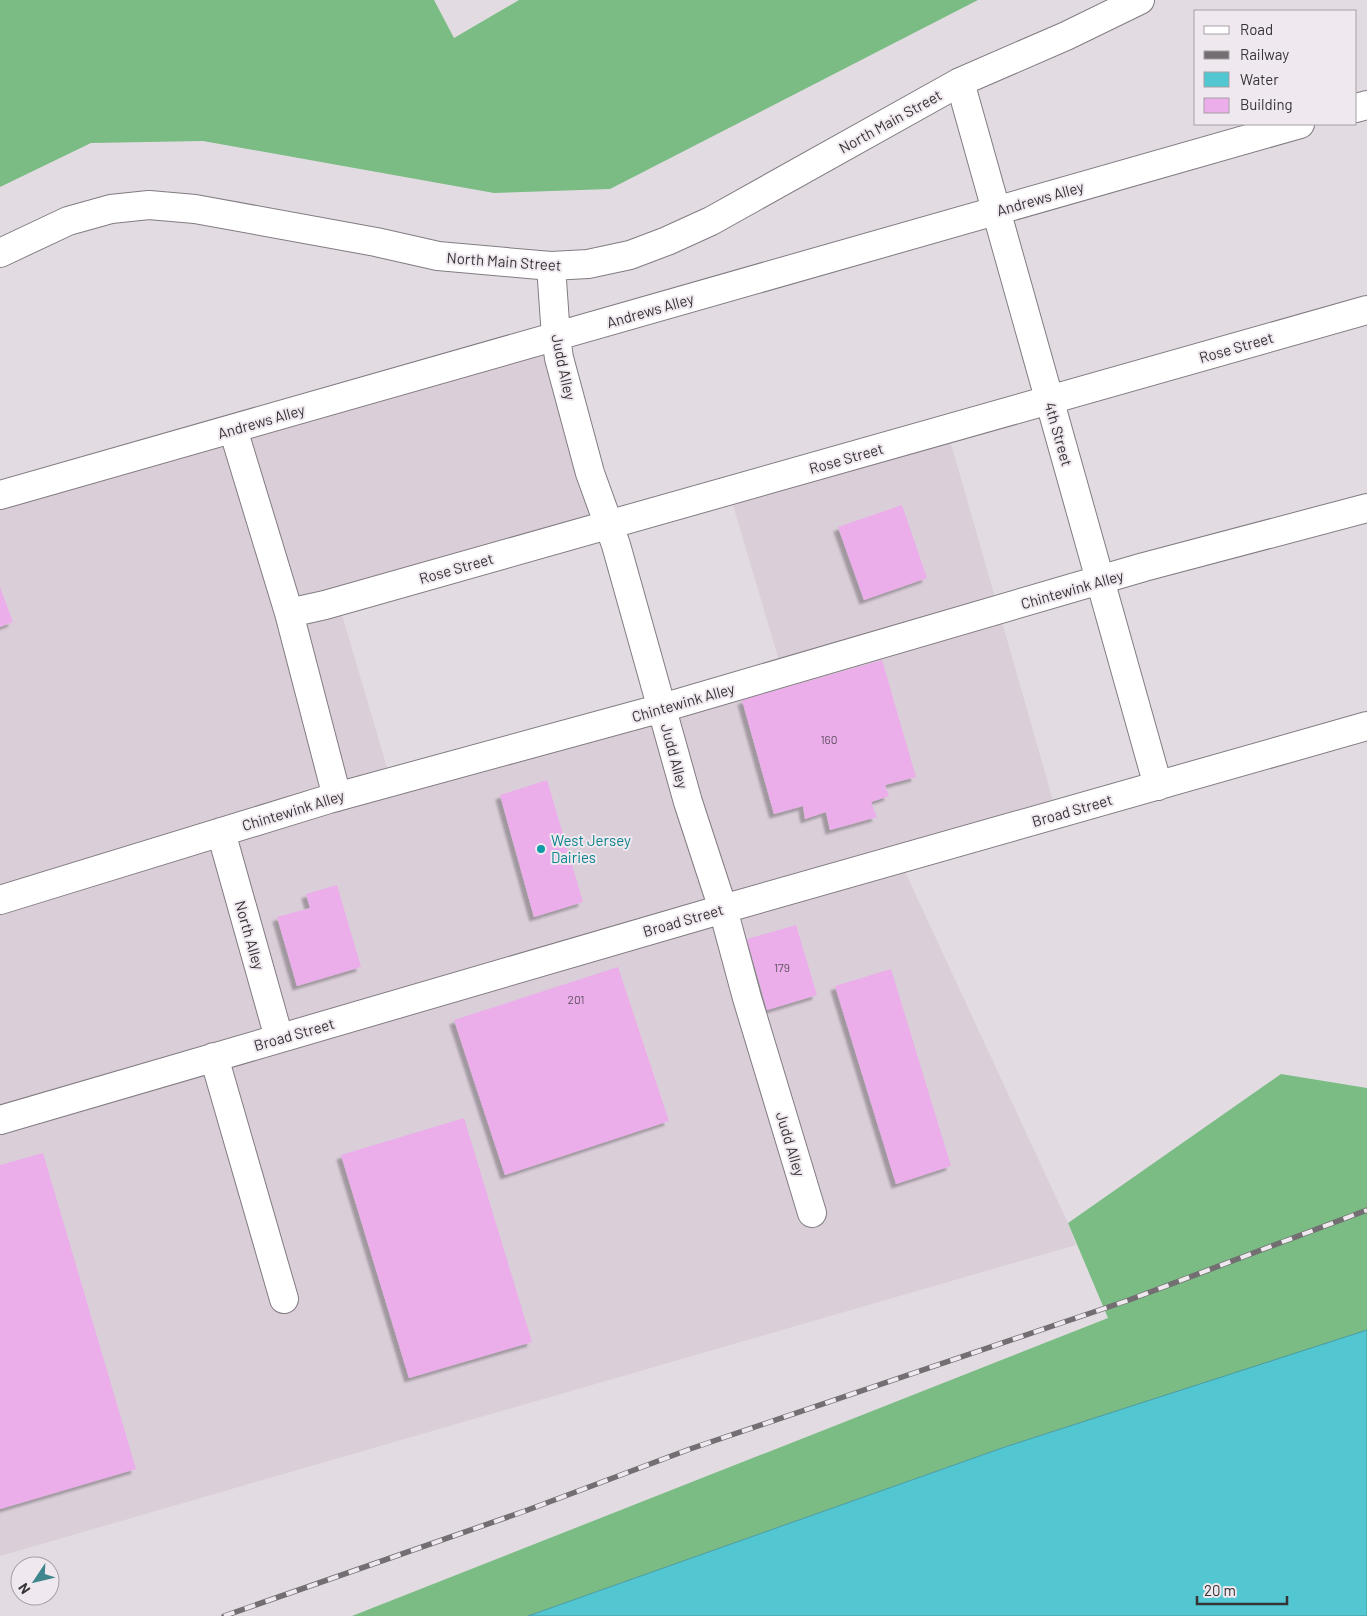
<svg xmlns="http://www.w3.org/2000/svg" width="1367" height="1616" viewBox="0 0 1367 1616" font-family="Barlow,sans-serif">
<defs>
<filter id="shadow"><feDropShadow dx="-4.5" dy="4.5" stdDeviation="1" flood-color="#0004"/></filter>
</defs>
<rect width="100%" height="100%" fill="#e2dce2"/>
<path fill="#daced9" d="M554,337L611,530L342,615L391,781L783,674L727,485L946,426L1058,818L901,863L1068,1223L1076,1245L0,1556V499Z"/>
<path fill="#7abc83" d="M0,0H434L454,38L519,0H978L610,189L494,193L203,141L91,143L0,187Z
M1281,1074L1367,1088V1331L1005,1447L528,1616H352L1108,1318L1068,1223Z"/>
<path fill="#52c7d2" stroke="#4a9ba3" d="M1367,1330V1616H528L1005,1447Z"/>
<path fill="#ebaeea" filter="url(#shadow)" d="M902,505L927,578L864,600L838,527Z
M0,587L13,622L0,627Z
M882,660L916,777L885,785L889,796L871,802L877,817L830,830L826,812L805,819L803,806L774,814L742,700Z
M547,780L583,902L534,917L500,795Z
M337,885L361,967L297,986L277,917L310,908L306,894Z
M796,925L817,995L767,1010L747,939Z
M618,967L669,1121L505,1175L454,1020Z
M891,969L951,1166L896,1184L835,986Z
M464,1118L532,1342L409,1378L341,1155Z
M43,1153L136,1469L0,1509V1165Z"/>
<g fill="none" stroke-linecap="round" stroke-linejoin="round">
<defs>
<path id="minor" d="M960,82L1158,786
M1356,108L1367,105
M0,253L68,221L111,209L149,205L195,209L376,242L438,256L551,266L588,264L630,255L667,241L711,221L960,82L1066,36L1140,0
M551,266L556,337L559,358L590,473L616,545L688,802L723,909L747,998L812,1213
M233,429L289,613
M0,495L1300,124
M337,797L289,613L325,605L1367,310
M221,832L279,1038
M0,900L329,799L662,708L1144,567L1367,508
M214,1057L284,1299
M0,1120L723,909L1367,726"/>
</defs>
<use href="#minor" stroke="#827c82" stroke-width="30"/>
<use href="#minor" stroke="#fff" stroke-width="28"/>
<defs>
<path id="rail" d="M224,1616L525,1511L690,1449L1129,1300L1367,1210"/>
</defs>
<use href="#rail" stroke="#726e72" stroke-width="5.5"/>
<use href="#rail" stroke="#efe9ef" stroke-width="4" stroke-dasharray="11" stroke-linecap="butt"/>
</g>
<circle fill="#0f9aa8" stroke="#efe9ef" stroke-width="2" cx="541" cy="849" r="5"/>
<g text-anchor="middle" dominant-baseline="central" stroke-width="4" stroke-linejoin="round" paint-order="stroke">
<g font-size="12" fill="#635263">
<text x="829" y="739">160</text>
<text x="782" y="967">179</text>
<text x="576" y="999">201</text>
</g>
<g font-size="15" fill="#363336" stroke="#efe9ef">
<text transform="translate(890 121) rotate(-29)">North Main Street</text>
<text transform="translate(1040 198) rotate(-16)">Andrews Alley</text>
<text transform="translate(504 261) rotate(4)">North Main Street</text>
<text transform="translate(650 310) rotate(-16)">Andrews Alley</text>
<text transform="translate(1236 347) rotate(-16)">Rose Street</text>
<text transform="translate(564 367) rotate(78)">Judd Alley</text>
<text transform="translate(261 421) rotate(-16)">Andrews Alley</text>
<text transform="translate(1059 434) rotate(74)">4th Street</text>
<text transform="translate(846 458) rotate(-16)">Rose Street</text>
<text transform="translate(456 568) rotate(-16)">Rose Street</text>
<text transform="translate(1072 589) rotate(-16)">Chintewink Alley</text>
<text transform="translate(683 702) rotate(-16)">Chintewink Alley</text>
<text transform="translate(675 756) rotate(75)">Judd Alley</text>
<text transform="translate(293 810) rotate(-17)">Chintewink Alley</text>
<text transform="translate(1072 810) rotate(-16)">Broad Street</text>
<text transform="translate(683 920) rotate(-16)">Broad Street</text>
<text transform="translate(250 935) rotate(74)">North Alley</text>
<text transform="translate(294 1034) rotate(-16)">Broad Street</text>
<text transform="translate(791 1144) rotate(73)">Judd Alley</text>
</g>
<g font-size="15" fill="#0d838f" stroke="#efe9ef" text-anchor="start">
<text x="551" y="840">West Jersey<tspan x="551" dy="17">Dairies</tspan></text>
</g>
</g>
<rect x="1194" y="10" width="162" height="115" fill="#efe9ef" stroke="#a5a0a5"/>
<rect x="1204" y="26" width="25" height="8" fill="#ffffff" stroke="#a5a0a5"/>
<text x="1240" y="35" font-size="15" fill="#363336">Road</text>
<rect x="1204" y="51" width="25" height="8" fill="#726e72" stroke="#a5a0a5"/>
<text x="1240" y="60" font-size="15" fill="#363336">Railway</text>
<rect x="1204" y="72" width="25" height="15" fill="#52c7d2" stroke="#a5a0a5"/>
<text x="1240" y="85" font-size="15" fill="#363336">Water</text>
<rect x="1204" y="98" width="25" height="15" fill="#ebaeea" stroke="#a5a0a5"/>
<text x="1240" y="110" font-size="15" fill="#363336">Building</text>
<g transform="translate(35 1581) rotate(235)"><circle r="24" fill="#efe9ef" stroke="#a5a0a5"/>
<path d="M0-4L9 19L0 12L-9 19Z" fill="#3f868e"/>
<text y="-8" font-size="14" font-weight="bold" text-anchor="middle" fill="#363336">N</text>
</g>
<path d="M1197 1596v8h90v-8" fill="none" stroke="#363336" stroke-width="2.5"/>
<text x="1204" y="1596" font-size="15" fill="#363336" stroke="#efe9ef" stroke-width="4" paint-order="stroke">20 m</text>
</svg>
